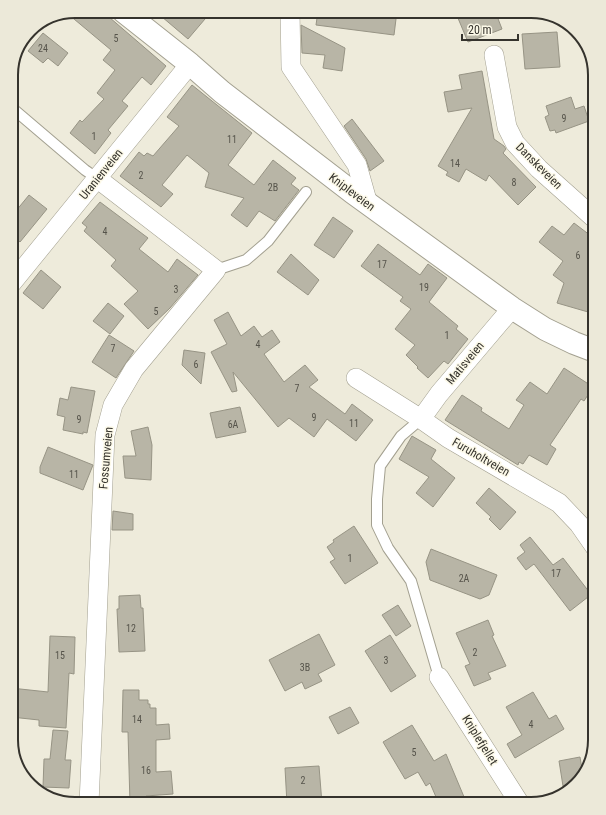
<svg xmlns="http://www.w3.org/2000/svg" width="606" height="815" viewBox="0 0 606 815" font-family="'Roboto Condensed',sans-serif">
<rect width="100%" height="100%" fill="#eeebdb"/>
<path fill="#b8b5a6" stroke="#979485" d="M75,11H102L166,66L151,85L142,77L122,101L128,106L108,130L111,133L95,154L70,133L80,120L82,122L104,99L97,93L115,70L103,60L111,50L68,14Z
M155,11H197L205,19L188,39Z
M318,11H397L394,35L316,25Z
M455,11H495L502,29L468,42Z
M301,25L345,48L342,71L323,68L325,55L302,53Z
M557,32L560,67L525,69L522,34Z
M43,33L68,53L58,66L48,58L43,63L28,51Z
M482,71L494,139L504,146L506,149L503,153L536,187L518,205L489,175L486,181L466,169L459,182L446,175L448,172L438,166L472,108L448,112L444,92L462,89L459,75Z
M192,85L252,133L228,165L254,185L273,160L296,178L291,184L299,190L275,221L259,211L247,227L231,215L244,198L205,187L209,173L187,155L162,185L173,194L161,207L120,176L139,152L144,156L147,153L153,156L179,126L167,117Z
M571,97L575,109L584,106L589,121L556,133L555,130L550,131L545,117L549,115L546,106Z
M352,119L384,161L370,171L366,159L344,126Z
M29,195L47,209L20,242L11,234V217Z
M100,202L148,238L139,249L168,272L177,259L198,275L170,308L148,329L124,304L138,291L111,266L116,260L84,231L87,227L82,223Z
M333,217L353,231L334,258L314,245Z
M574,223L595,239V314L557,303L564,283L553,275L563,261L539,242L552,226L564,235Z
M378,244L420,275L428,264L447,278L429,302L458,326L456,329L468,339L448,364L444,361L428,378L417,368L418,367L406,355L415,345L395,329L411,309L400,301L403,297L361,266Z
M291,254L319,280L308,295L277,272Z
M41,270L61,287L43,309L23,293Z
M108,303L124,316L110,334L93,321Z
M228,312L241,336L254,326L262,337L272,330L280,342L264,354L284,382L305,365L318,380L309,387L345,414L352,404L373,420L356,441L327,419L314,437L289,418L278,427L233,372L237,391L232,392L211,352L227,344L214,320Z
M109,335L134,351L116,378L92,362Z
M184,350L205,353L201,384L182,365Z
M564,368L593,387L584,401L581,399L550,445L556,449L547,465L529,455L523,464L519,462L518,465L445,420L462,395L482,408L481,411L509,429L524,405L516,400L530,382L547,394Z
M71,387L95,391L87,433L83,432V434L63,430L65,417L57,415L60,398L68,400Z
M240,407L246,432L216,438L210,413Z
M148,427L152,445L151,480L125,478L123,456H136L131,431Z
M412,436L436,450L431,459L455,478L433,507L416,493L429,477L399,459Z
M48,447L93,465L83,490L40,473V467Z
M489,488L516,512L500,530L489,519L491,517L476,503Z
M113,511L133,514V530H112Z
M354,526L378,563L345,584L330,562L335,559L327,547L334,542L333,540Z
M530,537L553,565L563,558L590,593L587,596L588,597L570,611L534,564L526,570L517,558L525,552L520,545Z
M431,549L497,575L489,595L480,599L430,580L426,562Z
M140,595L141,608H143L145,651L119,652L117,609H119V596Z
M398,605L411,626L396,636L382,615Z
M488,620L494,635L492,636L506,666L488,673L491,679L474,686L465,666L470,664L456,633Z
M319,634L335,665L318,674L322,681L305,689L302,682L285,691L269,660Z
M390,635L416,676L391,692L365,651Z
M50,636L75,637L74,674L69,673L66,728L39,726V720L11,717V688L48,692Z
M123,690H139V700H148V704H150V708H156V725L169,724L170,739L156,740V772L171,771L173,794L146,796V804H130L128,732H122Z
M533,692L549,719L556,715L564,729L515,758L507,744L522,735L506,707Z
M350,707L359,723L338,734L329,717Z
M412,725L434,761L446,754L467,804H439L430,783L426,786L418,772L405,779L383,742Z
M53,730L68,731L65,760H71L69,788L43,787L44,759H50Z
M580,757L583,775L575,784L563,786L559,761Z
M319,766L322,804H287L285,768Z"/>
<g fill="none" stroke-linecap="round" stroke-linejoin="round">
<defs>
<path id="lane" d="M11,107L85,170L98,179
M216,270L246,260L268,241L306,192
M421,419L401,436L380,466L377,499V525L388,548L411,581L439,677"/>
<path id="street" d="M290,11L291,67L357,165L368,204
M494,55L507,127L515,143L539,169L595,219
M11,284L190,64
M356,378L421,419L448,438L559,503L579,524L595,547
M421,419L439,394L512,308
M439,677L520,804
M89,804L105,435L113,405L134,369L216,270L98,179"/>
<path id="secondary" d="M123,11L190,64L222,92L352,192L512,308L545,329L574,343L595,351"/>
</defs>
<use href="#lane" stroke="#a3a090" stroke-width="12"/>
<use href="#street" stroke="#a3a090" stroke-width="20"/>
<use href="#secondary" stroke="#a3a090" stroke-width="24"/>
<use href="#lane" stroke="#fff" stroke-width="10"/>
<use href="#street" stroke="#fff" stroke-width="19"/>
<use href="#secondary" stroke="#fff" stroke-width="22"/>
</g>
<g text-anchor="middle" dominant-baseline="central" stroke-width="3" stroke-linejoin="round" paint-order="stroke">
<g font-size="10" fill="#56544b">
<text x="116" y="38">5</text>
<text x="43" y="48">24</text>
<text x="564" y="118">9</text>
<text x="94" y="136">1</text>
<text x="232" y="139">11</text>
<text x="455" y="163">14</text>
<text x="141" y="175">2</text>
<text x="514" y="182">8</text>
<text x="273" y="187">2B</text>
<text x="105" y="231">4</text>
<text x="578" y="255">6</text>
<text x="382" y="264">17</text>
<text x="424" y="287">19</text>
<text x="176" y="289">3</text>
<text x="156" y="311">5</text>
<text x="447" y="335">1</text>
<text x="258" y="344">4</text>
<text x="113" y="348">7</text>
<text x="196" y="364">6</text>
<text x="297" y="388">7</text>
<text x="314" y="417">9</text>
<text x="79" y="419">9</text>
<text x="354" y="423">11</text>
<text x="233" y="424">6A</text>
<text x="74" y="474">11</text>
<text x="350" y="558">1</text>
<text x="556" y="573">17</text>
<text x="464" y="578">2A</text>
<text x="131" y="628">12</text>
<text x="475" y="652">2</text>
<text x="60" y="655">15</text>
<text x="386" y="660">3</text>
<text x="305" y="667">3B</text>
<text x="137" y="719">14</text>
<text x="531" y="724">4</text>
<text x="414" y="752">5</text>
<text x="146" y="770">16</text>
<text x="303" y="780">2</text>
</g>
<g font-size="12" fill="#35332d" stroke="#fcf9e8">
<text transform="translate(539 166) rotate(45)">Danskeveien</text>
<text transform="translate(101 174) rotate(-51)">Uranienveien</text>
<text transform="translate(352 192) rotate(37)">Knipleveien</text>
<text transform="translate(465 363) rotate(-50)">Matisveien</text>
<text transform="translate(481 457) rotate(30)">Furuholtveien</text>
<text transform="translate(106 458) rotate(-85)">Fossumveien</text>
<text transform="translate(480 740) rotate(58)">Kniplefjellet</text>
</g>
</g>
<path d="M0 0H606V815H0ZM75 18H531A57 57 0 0 1 588 75V740A57 57 0 0 1 531 797H75A57 57 0 0 1 18 740V75A57 57 0 0 1 75 18Z" fill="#ece9d9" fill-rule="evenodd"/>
<path fill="none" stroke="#35332d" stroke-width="2" d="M75 18H531A57 57 0 0 1 588 75V740A57 57 0 0 1 531 797H75A57 57 0 0 1 18 740V75A57 57 0 0 1 75 18Z"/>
<path d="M462 34v6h56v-6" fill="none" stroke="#35332d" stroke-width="2"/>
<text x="468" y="34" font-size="12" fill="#35332d" stroke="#fcf9e8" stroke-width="3" paint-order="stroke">20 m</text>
</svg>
